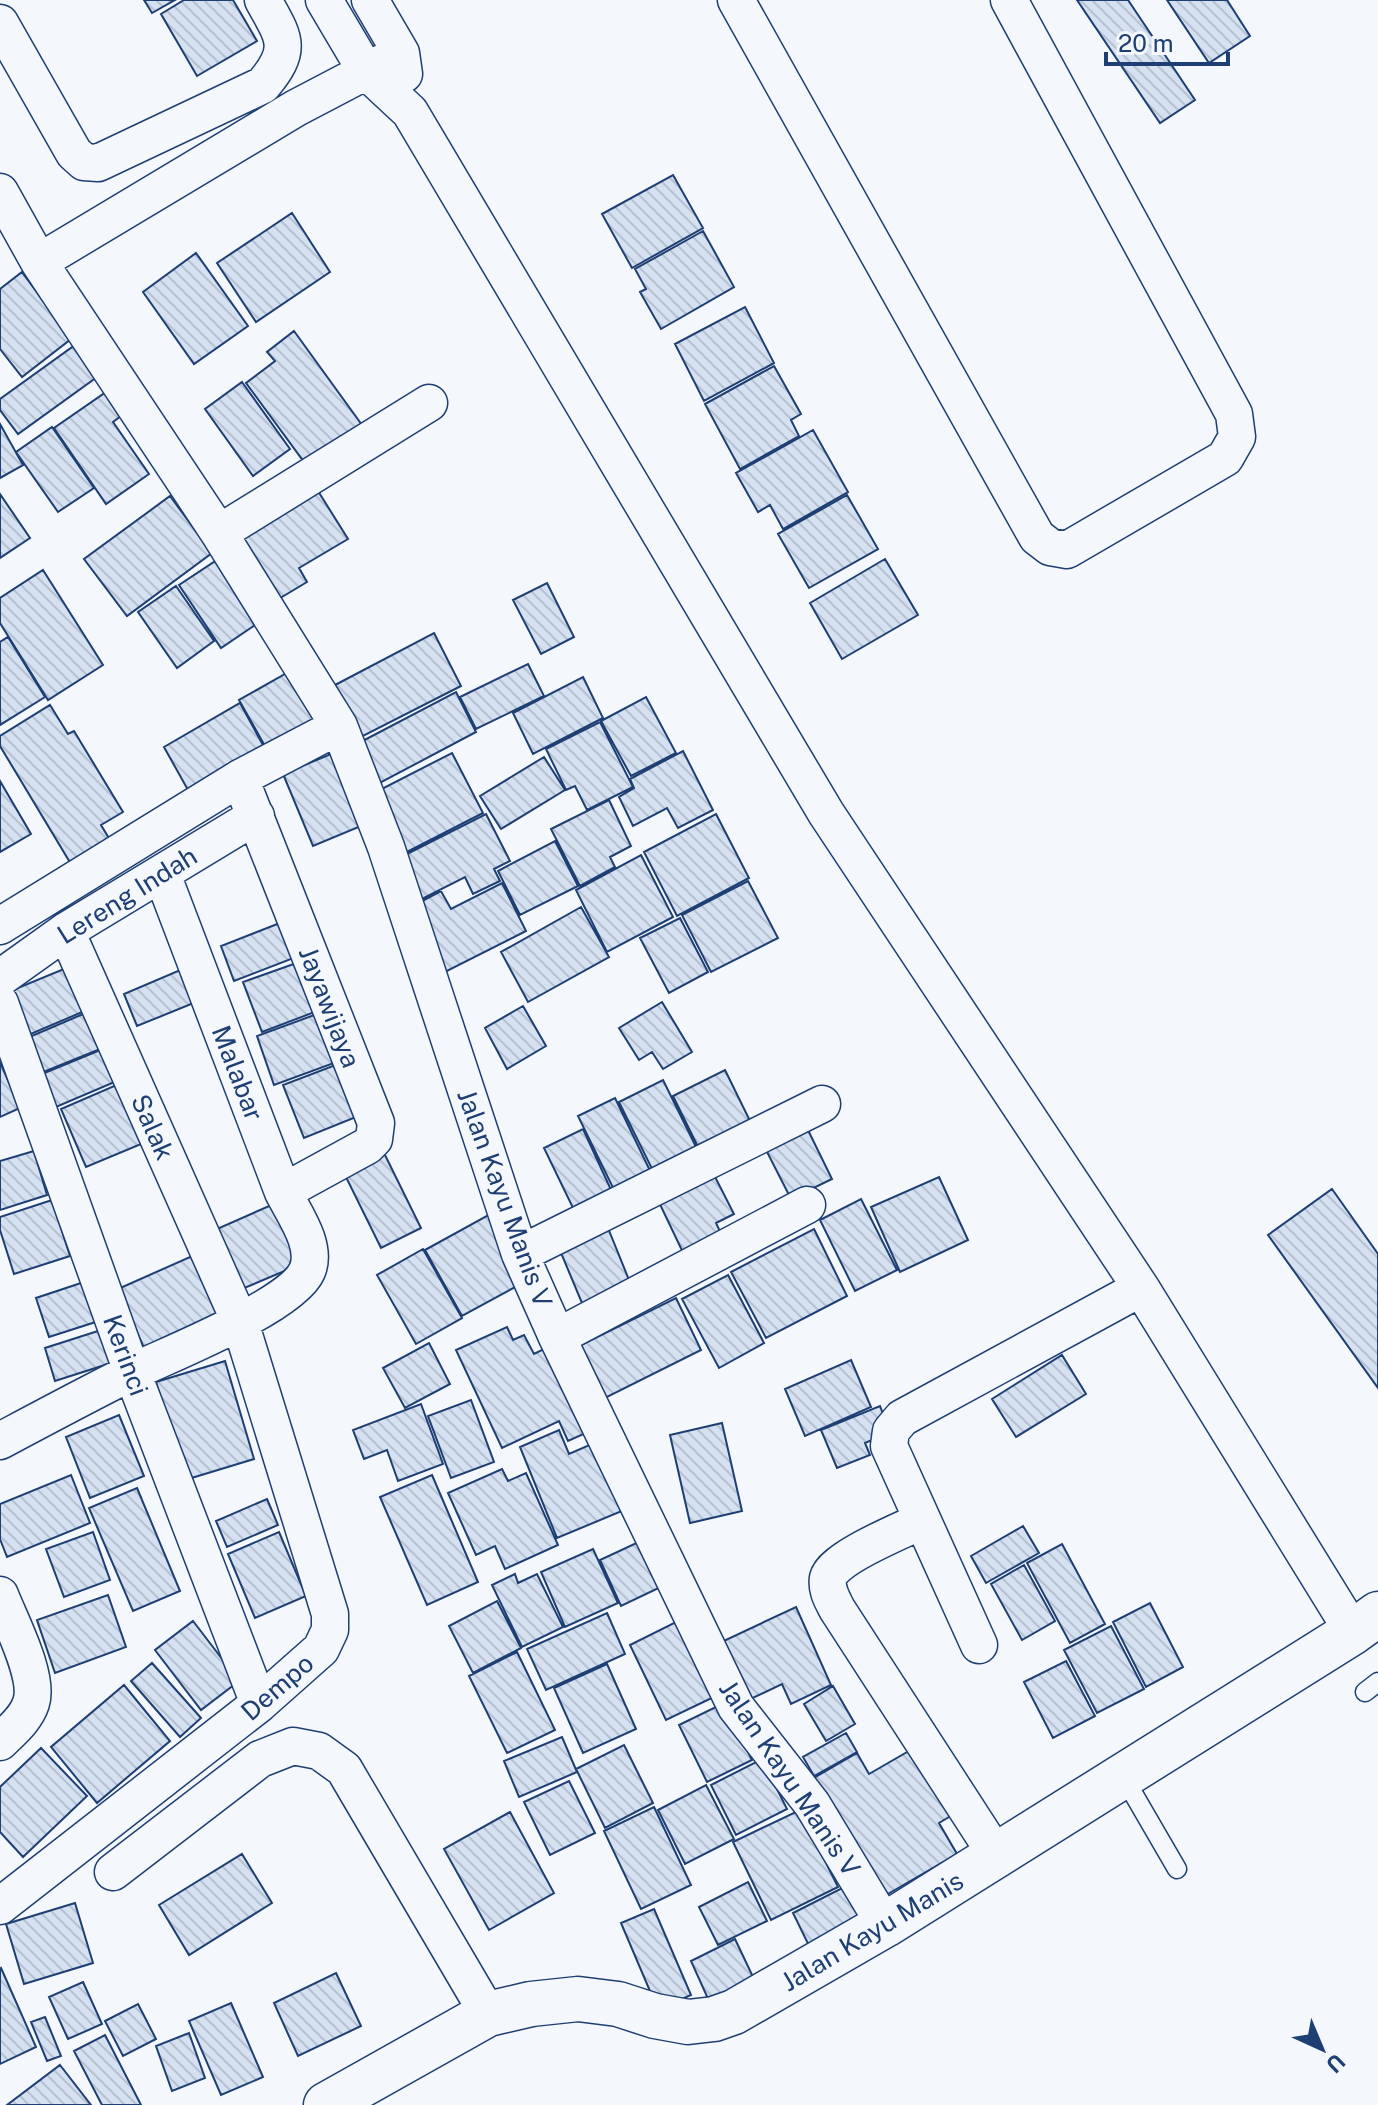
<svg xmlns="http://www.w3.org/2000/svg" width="1378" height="2105" viewBox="0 0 1378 2105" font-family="'Public Sans',sans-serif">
<defs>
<pattern id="building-back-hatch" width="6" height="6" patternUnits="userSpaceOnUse" patternTransform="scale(2)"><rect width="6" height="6" fill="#d5e0f0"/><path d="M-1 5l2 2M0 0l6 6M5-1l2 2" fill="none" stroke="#b6c1d1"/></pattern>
</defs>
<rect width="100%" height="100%" fill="#f4f7fb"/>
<path fill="url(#building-back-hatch)" stroke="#1d3f73" stroke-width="2" d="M144,0H175L152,13Z
M184,0H233L257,41L197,76L161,14Z
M1077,0H1128L1195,100L1160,123Z
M1167,0H1227L1250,36L1209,63Z
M673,175L703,228L632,268L602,214Z
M292,213L330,272L256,322L217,263Z
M703,231L734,287L661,329L640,292L646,289L635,269Z
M196,253L248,326L194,364L143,292Z
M22,272L71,339L22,377L0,349V289Z
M745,307L774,363L704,401L675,344Z
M294,331L362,425L307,466L246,383L275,361L267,352Z
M82,340L104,372L18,434L0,410V399Z
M774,366L801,414L791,420L799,436L740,469L705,404Z
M242,382L290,449L253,476L205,409Z
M109,390L125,413L113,422L149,474L106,504L54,428Z
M0,424L23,465L0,478Z
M52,427L94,488L58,512L16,452Z
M813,430L848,492L783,529L770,505L758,512L736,473Z
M318,491L348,539L299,568L307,582L277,600L240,538Z
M0,494L30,538L0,558Z
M847,495L878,549L809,588L778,534Z
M170,496L212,553L127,616L84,559Z
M223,556L264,619L221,648L179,585Z
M885,559L918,615L842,659L810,603Z
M43,570L103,665L48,700L0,623V598Z
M547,583L574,637L541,654L513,600Z
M176,586L214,641L177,668L138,612Z
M434,633L461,686L361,737L335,685Z
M8,637L45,697L0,725V642Z
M528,664L544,696L476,729L460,697Z
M292,670L323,725L270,755L239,700Z
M583,677L603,718L533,754L513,713Z
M456,692L476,732L374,786L353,746Z
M646,697L676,753L631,776L601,721Z
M240,703L269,756L193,799L164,747Z
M50,705L68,734L74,731L123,812L101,825L110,840L71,864L0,746V736Z
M600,722L633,787L587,810L575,786L566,790L546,749Z
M343,749L373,821L313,846L283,774Z
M683,751L713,810L678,828L667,808L633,826L619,797L634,788L630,779Z
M452,753L483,813L403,854L372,794Z
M544,757L565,790L501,829L480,796Z
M0,781L31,834L0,852Z
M609,800L631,846L610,857L615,867L580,886L551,829Z
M486,814L510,861L494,869L500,881L473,894L465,877L418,901L397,859Z
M716,814L749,878L677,916L644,852Z
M555,841L578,886L520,915L498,871Z
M641,855L673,917L607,952L576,890Z
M748,881L778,938L711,972L682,915Z
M502,883L526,931L443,973L409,908L441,891L451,909Z
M581,907L609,957L528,1002L501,952Z
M680,918L708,972L669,993L640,938Z
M290,919L304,954L234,981L221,946Z
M302,961L320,1010L262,1032L243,982Z
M76,964L94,1007L26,1036L8,992Z
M192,965L206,998L137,1026L124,994Z
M662,1002L692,1052L663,1069L652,1052L639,1060L619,1028Z
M523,1006L546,1046L507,1069L485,1028Z
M95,1009L110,1045L41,1073L27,1038Z
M328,1010L345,1059L274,1085L257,1036Z
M110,1046L124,1078L56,1107L42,1074Z
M346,1061L366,1113L304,1138L283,1085Z
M0,1062L20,1108L0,1117Z
M725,1070L753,1127L701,1153L673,1096Z
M663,1080L700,1155L656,1177L619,1102Z
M121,1083L146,1142L86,1167L61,1109Z
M615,1098L654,1179L617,1196L578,1116Z
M806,1126L832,1179L791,1199L764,1146Z
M583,1129L612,1192L574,1210L544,1148Z
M34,1151L47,1195L0,1210V1161Z
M383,1151L421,1228L381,1248L343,1171Z
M711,1169L734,1214L716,1223L725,1242L687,1261L656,1196Z
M939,1177L968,1240L900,1272L871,1207Z
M1332,1189L1378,1254V1388L1268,1235Z
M861,1199L897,1270L855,1291L820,1220Z
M52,1200L70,1256L14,1274L0,1230V1217Z
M276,1203L301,1264L242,1289L217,1229Z
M492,1213L528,1280L462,1316L425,1250Z
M608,1228L629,1280L587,1315L559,1248Z
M814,1229L847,1296L766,1338L731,1272Z
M423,1249L462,1318L416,1344L377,1275Z
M199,1253L228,1319L147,1355L118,1289Z
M728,1275L764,1343L719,1368L682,1299Z
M93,1279L105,1319L49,1337L36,1298Z
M676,1298L701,1350L605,1398L579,1346Z
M507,1327L513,1340L524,1335L534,1354L548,1347L588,1432L568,1441L559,1421L502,1448L456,1350Z
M101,1330L111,1363L55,1381L45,1348Z
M429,1343L450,1384L405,1408L383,1368Z
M1062,1355L1086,1394L1016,1437L992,1399Z
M851,1360L871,1407L805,1436L785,1389Z
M225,1361L254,1459L185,1480L156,1382Z
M471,1400L494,1462L451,1478L428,1416Z
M421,1404L443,1464L398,1481L387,1450L364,1459L353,1430Z
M880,1406L890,1432L865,1443L870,1455L837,1468L821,1430Z
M119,1415L144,1476L90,1498L66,1437Z
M722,1423L742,1511L690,1523L670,1435Z
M559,1430L569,1454L601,1440L629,1508L557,1538L520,1447Z
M502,1469L508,1481L526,1473L558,1545L505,1569L495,1546L476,1555L448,1493Z
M71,1475L90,1523L7,1557L0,1539V1504Z
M432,1475L478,1582L427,1605L380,1497Z
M137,1488L180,1591L133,1611L89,1508Z
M267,1499L278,1525L227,1547L216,1521Z
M1023,1526L1039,1553L986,1583L971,1556Z
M93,1532L110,1580L64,1597L46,1549Z
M279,1532L306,1596L255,1618L228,1554Z
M645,1539L667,1584L621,1606L600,1560Z
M1062,1544L1105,1624L1070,1643L1027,1563Z
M593,1549L618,1603L565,1627L541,1572Z
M1024,1565L1055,1621L1022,1640L991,1584Z
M515,1574L518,1583L537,1574L563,1627L522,1647L492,1585Z
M108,1595L126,1647L55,1673L37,1620Z
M497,1601L521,1648L473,1673L449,1626Z
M1150,1603L1183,1667L1146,1687L1113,1622Z
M796,1607L831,1685L791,1704L782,1684L740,1704L713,1646Z
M607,1613L625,1654L546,1690L527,1649Z
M682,1619L718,1695L666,1720L630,1645Z
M193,1621L239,1681L201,1710L155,1650Z
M1111,1626L1144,1689L1097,1713L1064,1650Z
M517,1652L555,1730L507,1753L469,1676Z
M1066,1661L1095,1716L1053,1738L1024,1682Z
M152,1663L201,1718L180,1737L131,1681Z
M607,1664L636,1729L583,1753L554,1688Z
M124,1685L170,1741L97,1803L51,1747Z
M833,1686L855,1724L826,1741L804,1704Z
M724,1703L752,1760L707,1782L679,1725Z
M846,1733L857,1752L814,1776L803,1757Z
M562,1737L577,1772L519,1797L504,1761Z
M921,1744L959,1811L939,1823L957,1854L874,1902L805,1783L857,1753L869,1774Z
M624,1745L653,1803L605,1828L576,1769Z
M41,1748L87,1796L23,1857L0,1832V1787Z
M762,1759L787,1809L736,1835L711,1785Z
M569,1781L595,1833L550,1855L524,1802Z
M706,1785L734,1839L685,1864L658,1810Z
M654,1807L691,1885L641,1909L604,1831Z
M800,1810L838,1887L771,1920L733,1842Z
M510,1812L554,1893L489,1930L444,1849Z
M242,1854L272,1903L189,1955L159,1905Z
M748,1882L767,1921L718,1945L699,1907Z
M854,1882L876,1926L815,1958L793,1913Z
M75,1903L93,1963L24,1984L6,1924Z
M654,1909L691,1995L658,2010L621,1923Z
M735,1939L754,1979L709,2001L691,1961Z
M1,1968L36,2047L0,2064V1969Z
M336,1973L361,2026L298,2056L274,2003Z
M83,1982L102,2024L68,2039L49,1997Z
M231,2003L263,2077L221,2095L189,2021Z
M138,2004L156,2039L123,2056L105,2021Z
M45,2017L61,2056L47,2061L31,2022Z
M189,2033L205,2078L172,2091L156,2046Z
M105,2035L141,2105H102L74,2051Z
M60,2065L91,2105H7Z"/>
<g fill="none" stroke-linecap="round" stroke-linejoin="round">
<defs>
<path id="service" d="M1365,1692L1378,1682
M1123,1776L1177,1869"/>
<path id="minor" d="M324,0L366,71L410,112L826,813L1141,1288L1353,1632
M370,0L401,53L404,74
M736,0L1037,537L1050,547L1067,550L1225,458L1237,437L1234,414L1009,0
M0,23L74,153L84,162L98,163L263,85C294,48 284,38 263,0
M0,192L39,262L219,533L339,726L386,847L520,1254L557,1337L736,1707L812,1804L885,1925
M39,262L296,108L401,53
M219,533L429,403
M240,778L376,1123L374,1139L367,1146L283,1192
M0,926L240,778L339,726
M0,978L66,931L256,816
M0,1003L132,1372L259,1704
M520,1254L822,1104
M557,1337L807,1205
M0,1441C43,1418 86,1395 130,1373C167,1355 292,1306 307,1271C318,1246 294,1214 283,1192L162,874
M921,1521C901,1531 833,1558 828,1578C826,1590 832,1599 837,1609L997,1856
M0,1595C10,1621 40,1677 31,1703C26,1719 11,1731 0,1742
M979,1645L889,1446L891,1431L902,1418L1141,1288
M113,1872L260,1759L293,1746L319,1751L344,1769L488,2014
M0,1906L259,1704L321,1649L330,1630V1614L240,1322L66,931"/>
<path id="tertiary" d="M326,2105L488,2014L531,2004L578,1999L618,2004L655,2016L688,2022L714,2019L734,2012L885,1925L1353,1632L1378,1614"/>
</defs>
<use href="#service" stroke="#1d3f73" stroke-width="21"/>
<use href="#minor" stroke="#1d3f73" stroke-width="39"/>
<use href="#tertiary" stroke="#1d3f73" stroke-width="47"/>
<use href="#service" stroke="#f4f7fb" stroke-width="18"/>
<use href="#minor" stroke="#f4f7fb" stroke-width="36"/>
<use href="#tertiary" stroke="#f4f7fb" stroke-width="44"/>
</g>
<g text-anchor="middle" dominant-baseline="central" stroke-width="6" stroke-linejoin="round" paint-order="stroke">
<g font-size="26" fill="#1d3f73" stroke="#f4f7fb">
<text transform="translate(127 895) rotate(-32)">Lereng Indah</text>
<text transform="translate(330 1007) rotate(69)">Jayawijaya</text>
<text transform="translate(238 1073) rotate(69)">Malabar</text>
<text transform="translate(153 1127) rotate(66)">Salak</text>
<text transform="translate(505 1198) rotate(70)">Jalan Kayu Manis V</text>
<text transform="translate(126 1355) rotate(70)">Kerinci</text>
<text transform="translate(277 1687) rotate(-41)">Dempo</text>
<text transform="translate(790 1778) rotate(56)">Jalan Kayu Manis V</text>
<text transform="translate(872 1931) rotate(-31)">Jalan Kayu Manis</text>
</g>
</g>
<g transform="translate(1322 2049) rotate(136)" stroke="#f4f7fb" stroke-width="6" paint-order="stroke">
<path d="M0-6L14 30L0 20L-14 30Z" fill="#1d3f73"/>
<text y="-12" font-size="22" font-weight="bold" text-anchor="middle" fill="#1d3f73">U</text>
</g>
<path d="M1106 52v12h122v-12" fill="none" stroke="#1d3f73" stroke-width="4"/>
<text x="1118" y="52" font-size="24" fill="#1d3f73" stroke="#f4f7fb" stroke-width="6" paint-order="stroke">20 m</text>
</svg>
